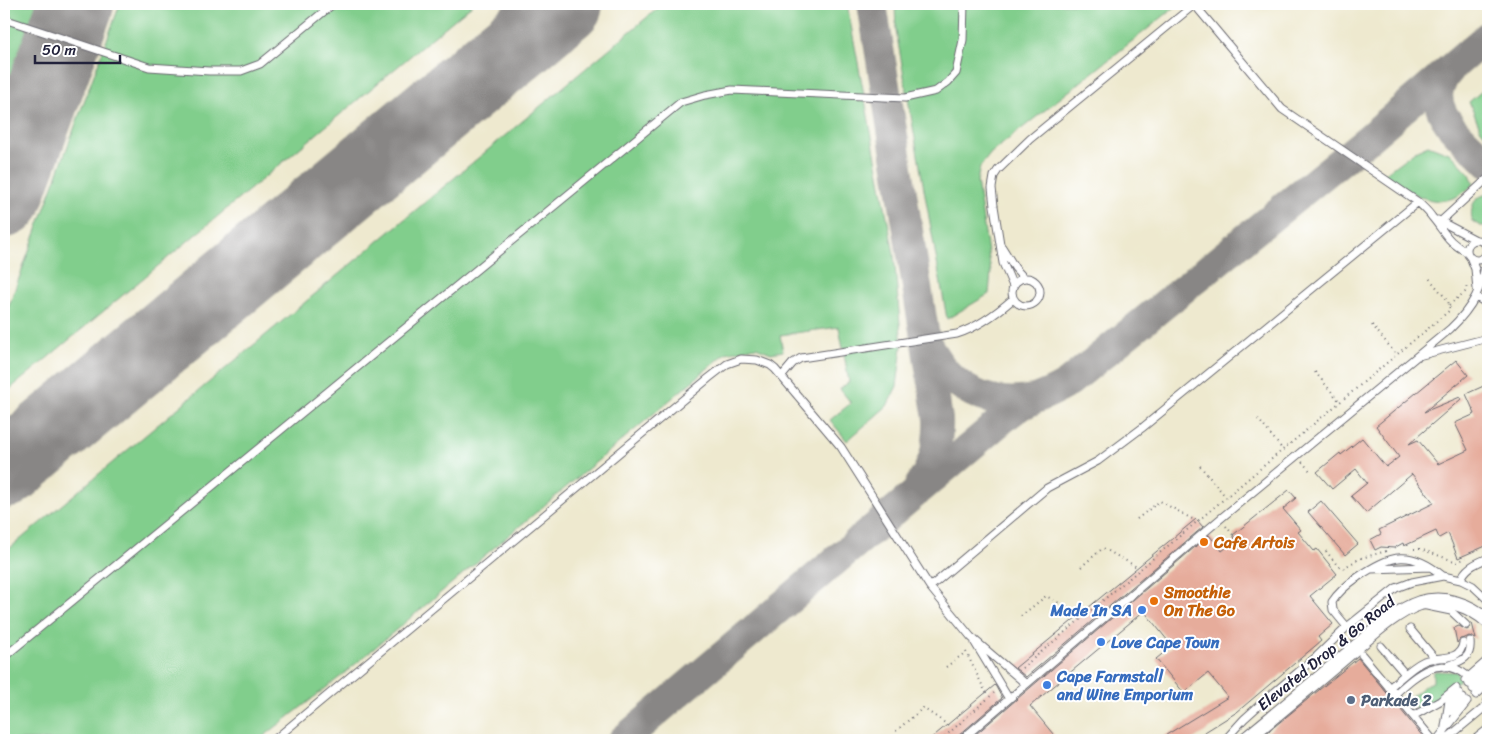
<svg xmlns="http://www.w3.org/2000/svg" width="1492" height="744" viewBox="0 0 1492 744" font-family="Sriracha,sans-serif">
<rect width="100%" height="100%" fill="#fff"/>
<filter id="ink" filterUnits="userSpaceOnUse"><feTurbulence type="fractalNoise" baseFrequency=".02" numOctaves="2"/><feDisplacementMap in="SourceGraphic" scale="10" xChannelSelector="R" yChannelSelector="G"/><feConvolveMatrix kernelMatrix="1 2 1 2 8 2 1 2 1" color-interpolation-filters="sRGB"/></filter>
<filter id="wash" filterUnits="userSpaceOnUse"><feTurbulence type="fractalNoise" baseFrequency=".0096" numOctaves="4" result="noise"/><feDisplacementMap in="SourceGraphic" scale="20" xChannelSelector="R" yChannelSelector="G"/><feGaussianBlur stdDeviation="1.12" result="paint"/><feColorMatrix in="noise" values="0 0 0 0 0 0 0 0 0 0 0 0 0 0 0 0 0 1.4 0 .05"/><feComposite in="paint" operator="in"/></filter>
<g filter="url(#wash)">
<rect width="100%" height="100%" fill="#eee9cf"/>
<path fill="#81ce8c" stroke="#527864" d="M4,4H37L4,94Z
M120,4H473L4,394V319Z
M663,4H847L894,254L902,347L897,386L887,406L847,441L830,420L851,403L840,389L849,382L839,327L780,335L783,351L771,353L756,347L726,353L340,677L259,740H4V553Z
M895,4H1179L991,153L980,167L977,181L991,272L989,294L947,319L896,31Z
M1488,86V138L1481,130L1469,102Z
M1428,145L1451,154L1470,174L1474,184C1469,188 1464,193 1458,196C1430,210 1406,189 1384,174L1415,151Z
M1488,194V226H1480L1472,221C1470,207 1473,197 1488,194Z
M1436,671L1457,672L1460,679L1435,701L1415,708L1410,697L1426,685L1433,682V672Z"/>
<g fill="none" stroke-linecap="round" stroke-linejoin="round">
<path stroke="#888685" stroke-width="30" d="M872,4L938,419C939,443 933,467 919,486
M1450,70C1416,107 1464,138 1488,163
M929,347C950,388 988,409 1034,399
M623,740L1009,414C1027,399 1050,396 1069,382L1369,138L1488,36"/>
<path stroke="#888685" stroke-width="76" d="M4,200L76,4
M4,471L565,4"/>
</g>
<g id="blocks">
<path fill="#e6ac9b" d="M1456,360L1468,375L1424,412L1460,397L1461,399L1409,444L1418,440L1438,464L1468,450L1455,423L1475,414L1466,394L1488,384V545L1458,558L1448,533L1439,538L1436,531L1404,546L1403,543L1394,548L1381,547L1375,550L1370,540L1381,534L1379,530L1434,503L1412,474L1366,513L1351,496L1367,483L1356,469L1332,489L1317,472L1340,453L1341,455L1362,438L1386,467L1399,457L1376,426Z
M1289,490L1296,498L1283,509L1301,530L1298,532L1314,551L1317,549L1337,574L1310,596L1333,624L1318,637L1321,641L1237,712L1192,740H1158L1228,697L1208,673L1184,693L1156,659L1172,646L1144,611L1030,706L1058,740H969L1209,535L1222,551L1236,540L1233,535Z
M1321,501L1358,544L1345,555L1308,512Z
M1196,519L1203,527L1026,677L1015,668Z
M1471,623H1472L1476,639L1469,636L1465,638L1460,639L1457,643L1454,628L1459,626L1467,630L1470,628Z
M1358,658L1424,738L1421,740H1258Z
M995,685L1002,698L958,736L956,740H929Z"/>
</g>
</g>
<g filter="url(#ink)">
<use href="#blocks" fill-opacity="0" stroke="#69686f" stroke-width="1"/>
<g fill="none" stroke-linecap="round" stroke-linejoin="round">
<defs>
<path id="lane" d="M1194,4L1282,109L1418,202C1423,207 1428,211 1432,217C1444,231 1448,243 1467,252
M4,19L149,67L209,71H241L260,64L333,4
M1438,220L1476,240
M1440,222L1488,178
M1467 250a10 10 0 1 1 20 0a10 10 0 1 1-20 0Z
M1002,247L1015,268L1024,278
M1471,259L1475,269L1477,289
M1012 292a14 14 0 1 1 28 0a14 14 0 1 1-28 0Z
M1013,286L1003,263L994,206L992,188L994,176L998,170L1030,139L1195,4
M1476,297L1488,304
M1418,356L1488,338
M782,376L793,363L801,358L957,334C978,327 997,313 1013,299
M1371,569L1430,567
M1461,580C1465,567 1477,563 1488,558
M930,587L1047,488L1098,461L1142,428L1418,202
M1422,605L1451,611L1466,625
M1347,627L1333,610L1332,602C1339,591 1348,584 1358,577C1392,554 1410,549 1443,576
M1410,629L1435,659
M975,643L1009,699
M1381,646L1405,674
M1362,655L1433,740
M4,657L681,102L705,95L732,90L905,98L936,91L948,82L956,73L963,40L964,4
M1445,667C1460,661 1472,660 1470,641
M1465,680L1488,660
M1469,684L1488,668
M1389,688C1400,679 1411,667 1424,661C1438,655 1460,663 1463,643
M1473,689L1488,676
M1395,694C1417,674 1439,653 1469,677
M1476,695L1488,684
M1450,712L1455,698L1459,693
M1455,712L1463,698
M1413,716L1440,701L1456,688
M1444,733L1450,694
M274,740L709,378L727,364L741,359L757,360L770,365L775,369L841,447L930,587L971,637L1026,684
M961,740L1220,519L1450,329C1472,308 1484,287 1486,256
M1225,740L1244,719L1264,701L1316,657L1347,627L1396,588L1412,582L1443,576L1461,580L1473,586L1488,600
M1437,740L1467,702
M1445,740L1485,707L1488,700
M1474,740L1488,729"/>
<path id="street" d="M1245,740C1279,712 1314,683 1348,654C1368,637 1395,611 1420,603C1444,596 1470,605 1488,621"/>
</defs>
<use href="#lane" stroke="#69686f" stroke-width="9"/>
<use href="#street" stroke="#69686f" stroke-width="16"/>
<path stroke="#69686f" stroke-width="2" stroke-dasharray="1 4" stroke-linecap="butt" d="M1449,305L1465,292L1467,285
M1372,325L1396,354
M1315,372L1340,402
M1258,419L1283,450
M1302,462L1312,473
M1200,466L1226,497
M1137,519L1160,501L1194,520
M1226,526L1233,535
M1414,549H1420L1457,562L1466,558
M1326,551L1337,565L1343,568L1361,558L1387,551
M1081,567L1103,548L1137,567
M1021,616L1046,596L1080,614
M946,667L966,652L986,693
M1022,668L1450,310L1448,301L1429,278
M896,731L923,708L948,725
M941,740L994,693"/>
<use href="#lane" stroke="#fff" stroke-width="7"/>
<use href="#street" stroke="#fff" stroke-width="14"/>
</g>
</g>
<g fill="#e8710a" stroke="#fff" stroke-width="2">
<circle cx="1204" cy="542" r="5"/>
<circle cx="1154" cy="601" r="5"/>
</g>
<g fill="#3f7fe0" stroke="#fff" stroke-width="2">
<circle cx="1142" cy="610" r="5"/>
<circle cx="1101" cy="642" r="5"/>
<circle cx="1047" cy="685" r="5"/>
</g>
<circle fill="#5c6f8a" stroke="#fff" stroke-width="2" cx="1351" cy="700" r="5"/>
<g text-anchor="middle" dominant-baseline="central" stroke-width="4" stroke-linejoin="round" paint-order="stroke">
<g font-size="16" font-weight="bold" fill="#c56008" stroke="#fff" text-anchor="start">
<text x="1214" y="542">Cafe Artois</text>
<text x="1164" y="592">Smoothie<tspan x="1164" dy="18">On The Go</tspan></text>
</g>
<g font-size="16" font-weight="bold" fill="#366cbe" stroke="#fff" text-anchor="start">
<text x="1132" y="610" text-anchor="end">Made In SA</text>
<text x="1111" y="642">Love Cape Town</text>
<text x="1057" y="676">Cape Farmstall<tspan x="1057" dy="18">and Wine Emporium</tspan></text>
</g>
<g font-size="16" fill="#22223b" stroke="#fff">
<text transform="translate(1326 653) rotate(-39)">Elevated Drop &amp; Go Road</text>
</g>
<g font-size="16" font-weight="bold" fill="#4e5e75" stroke="#fff" text-anchor="start">
<text x="1361" y="700">Parkade 2</text>
</g>
</g>
<rect width="1492" height="744" fill="none" stroke="#fff" stroke-width="20"/>
<path d="M35 55v8h85v-8" fill="none" stroke="#22223b" stroke-width="2.5"/>
<text x="42" y="55" font-size="15" fill="#22223b" stroke="#ffffff" stroke-width="4" paint-order="stroke">50 m</text>
</svg>
